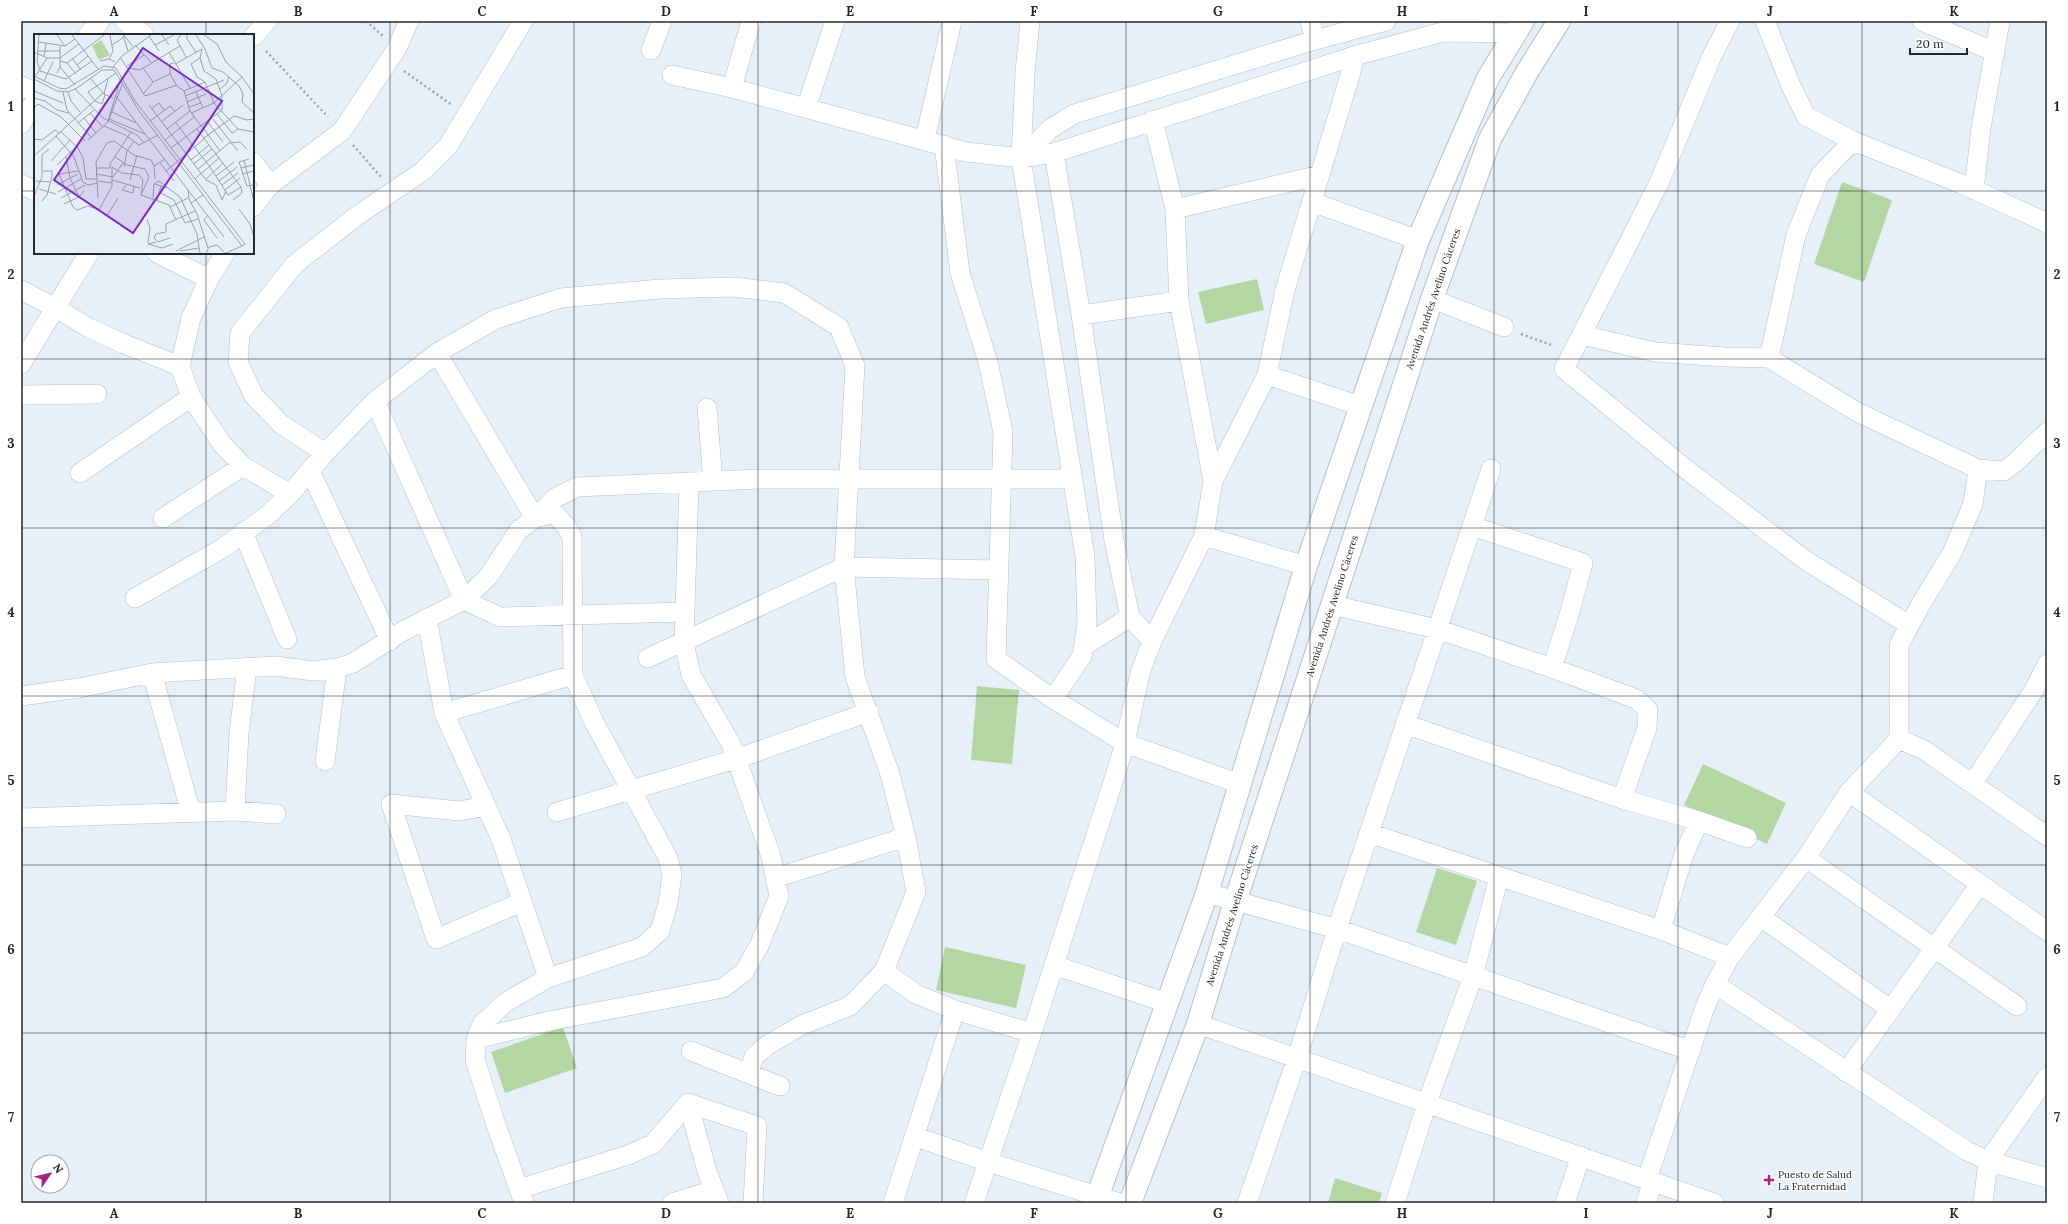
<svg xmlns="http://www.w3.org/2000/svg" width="2068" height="1224" viewBox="0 0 2068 1224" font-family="Lora,serif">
<rect width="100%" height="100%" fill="#e7f0f9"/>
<path fill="#b3d7a3" d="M1842,182L1892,200L1864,282L1814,264Z
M1257,279L1264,310L1206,324L1198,292Z
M977,686L1019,690L1012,764L971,760Z
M1703,764L1786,803L1767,844L1684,805Z
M1437,868L1477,881L1456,945L1416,932Z
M945,947L1026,965L1016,1008L936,990Z
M563,1027L577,1068L505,1093L491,1052Z
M1335,1178L1382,1193L1379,1203H1328Z"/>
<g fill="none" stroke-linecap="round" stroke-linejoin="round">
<defs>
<path id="street" d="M125,21L144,35
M1030,21L1025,72L1021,158L1085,556L1087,623L1082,656L1053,699
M1310,21L1315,40
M1730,21L1711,58L1659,183L1564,369L1687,470L1805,560L1909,625
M1765,21L1791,86L1806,116L1853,141L1964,185L2047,223
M1922,21L1995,52
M88,35L100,21
M253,37L267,21
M651,50L662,21
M672,75L732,88L966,152L1021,158L1054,153L1354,56L1443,32L1514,33
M21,86L35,92
M732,88L751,21
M806,108L835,21
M1153,120L1175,209L1179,301L1213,481
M21,124L35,101
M925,139L952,21
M944,145L960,273L988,362L1003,432L996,659L1053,699L1125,743L1240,784
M1054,153L1081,315L1114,540L1130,617L1152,641
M1021,158L1050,129L1074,114L1315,40L1386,21
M253,162L270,185
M21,184L35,191
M1974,190L1981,128L2000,21
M1312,202L1418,240
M253,207L270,185L342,131L397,48L409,21
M1175,209L1320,175
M157,253L209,279
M225,253L209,279L191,318L180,366L191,397L222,444L243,466L290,494
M21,290L56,308L89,328L124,344L180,366
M1432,299L1504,327
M1081,315L1179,301
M1582,335L1655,352L1724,357L1769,358L1857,412L1978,469L2004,471L2017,461L2047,432
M437,353L535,518L555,498L577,487L760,479H1073
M1769,358L1796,235L1820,175L1853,141
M21,364L89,253
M1267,375L1360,406
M21,395L97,394
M375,401L464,600L500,617L684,612
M707,408L713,481
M325,453L281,424L254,396L238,362L240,333L295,264L358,215L423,171L448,146L523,21
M310,471L390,641
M80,473L191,397
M163,518L243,466
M1472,526L1583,563L1569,615L1552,668
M243,532L287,639
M1204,536L1306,566
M135,598L223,548L269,514L290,494L325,453L375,401L437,353L496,319L561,298L660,289L734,287L784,293L839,327L855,366L844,567L855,677L890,774L906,837L916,892L884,971L916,994L955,1010L1032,1033
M1332,605L1437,629L1552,668L1636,699L1648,710L1647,728L1622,799
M427,618L444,713L501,839L548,978
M1084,646L1130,617
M648,658L844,567L999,570
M152,673L191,813
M21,696L79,688L152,673L275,666L313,671L337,668L353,663L403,631L464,600L488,577L519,530L535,518L554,513L566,526L572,537L573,675L594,722L668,858L672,874L668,903L660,931L642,947L548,978L506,1002L482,1024L476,1039L475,1060L496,1125L524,1203
M444,713L573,675
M1405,724L1622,799L1699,821L1747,838
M1899,739L1924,750L2047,836
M325,761L337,668
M1973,783L2034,690L2047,664
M1849,792L2047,931
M486,806L459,811L391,804L436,939L522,902
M235,811L239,733L247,667
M557,812L736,759L869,712
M21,818L235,811L276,814
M1369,833L1661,930L1730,957
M1806,858L2017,1006
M775,878L906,837
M1207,893L1337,929L1691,1051
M1761,917L1891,1010
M1661,930L1684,854L1699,821
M1054,965L1167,1003
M1715,984L1967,1151L1988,1161L2047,1178
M1198,1024L1714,1203
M476,1039L549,1021L723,988L744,972L759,946L779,896L771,856L731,744L691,675L684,642L689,482
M691,1051L780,1086
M749,1072L754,1057L766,1046L802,1025L850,1006L884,971
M1846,1072L1980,884
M688,1103L757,1126L753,1203
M688,1103L707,1171L719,1203
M914,1136L988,1162L1120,1203
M1647,1179L1704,1010L1715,984L1730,957L1806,858L1849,792L1899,739V645L1921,604L1952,553L1973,504L1978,469
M519,1189L628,1155L653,1144L688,1103
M672,1203L714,1190
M893,1203L955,1010
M974,1203L1032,1033L1113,782L1125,743L1140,673L1152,641L1204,536L1213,481L1267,375L1285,290L1351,72L1354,56
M1247,1203L1297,1058L1337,929L1491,469
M1395,1203L1427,1103L1473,976L1499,877
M1565,1203L1581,1156
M1646,1203L1653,1181
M1983,1203L1988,1161L2047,1077"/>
<path id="secondary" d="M1095,1203L1207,893L1306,566L1418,240L1488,78L1523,21
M1130,1203L1198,1024L1235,902L1432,299L1490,139L1527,72L1559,21"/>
</defs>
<use href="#street" stroke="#b6bfc7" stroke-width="20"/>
<use href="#secondary" stroke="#b6bfc7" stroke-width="24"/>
<path stroke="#9ba2a9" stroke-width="2.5" stroke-dasharray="2 3" stroke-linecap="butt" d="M366,21L383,36
M266,51L328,117
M404,71L452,105
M353,145L381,177
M1521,334L1554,346"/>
<use href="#street" stroke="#fff" stroke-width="19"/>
<use href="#secondary" stroke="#fff" stroke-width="22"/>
</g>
<path fill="none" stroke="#24272b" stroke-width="1" stroke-opacity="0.55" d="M206,21V35M390,21V1203M574,21V1203M758,21V1203M942,21V1203M1126,21V1203M1310,21V1203M1494,21V1203M1678,21V1203M1862,21V1203M21,191H35M253,191H2047M206,253V1203M21,359H2047M21,528H2047M21,696H2047M21,865H2047M21,1033H2047"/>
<path fill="#a2267a" stroke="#fff" stroke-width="1.5" d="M1767 1174h4v4h4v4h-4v4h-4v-4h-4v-4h4z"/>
<g text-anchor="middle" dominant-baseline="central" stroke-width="3" stroke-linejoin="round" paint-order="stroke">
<g font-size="10" fill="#24272b" stroke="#fff">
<text transform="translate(1433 299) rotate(-71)">Avenida Andrés Avelino Cáceres</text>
<text transform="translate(1332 606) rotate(-72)">Avenida Andrés Avelino Cáceres</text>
<text transform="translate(1232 915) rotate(-72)">Avenida Andrés Avelino Cáceres</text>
</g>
<g font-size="10" fill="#24272b" stroke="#fff" text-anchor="start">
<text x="1778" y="1174">Puesto de Salud<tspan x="1778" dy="12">La Fraternidad</tspan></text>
</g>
</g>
<g transform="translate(34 34)">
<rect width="220" height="220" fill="#e7f0f9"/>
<path d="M67,6L76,21L65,26L58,12Z" fill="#b3d7a3"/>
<path fill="none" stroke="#99a0a7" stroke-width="1" d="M5,1L3,27L6,37L32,45L58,27M23,1L31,12M38,1L64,35M89,1L94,17M90,1L99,13M128,1L135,11M147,1L143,6L152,23M153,1V5L162,18M162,1L171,15L178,34L189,38L205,52L209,60L208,68L220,79M170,1L183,10L192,28L208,43L220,60M115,2L125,17M5,8L31,12L41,5M78,11L90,3M101,11L117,28M121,11L140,1M4,17H26M0,18L13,24H26L45,10M135,18L156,54M10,22L12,10M86,23L111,62L143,51M38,24L47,36M166,24L170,37L182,45L188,62V76M75,25L79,17L76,1M26,27L33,29L42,40M66,27L75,25L81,28M33,29L70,1M141,30L168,15L166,24L157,30L163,43L171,48L180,69L204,95L220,98M43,31L54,22M93,32L110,21M26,33L41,51M79,33L88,22L117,1M95,34L106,36L146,12M109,34L119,48M23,39L26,33V12M136,40L143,52L150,57L156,77L167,92M0,42L25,54L32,55L70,32L82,34L101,67L211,210M1,43L13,24M56,44L70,60L79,64M0,45L23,57L34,58L43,54L68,36H80L105,77L208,212L211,210M10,47L19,28M41,55L69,84L103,101L110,109M186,55L193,49L195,42M0,57L29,69M150,57L171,48M29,58L33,76L57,103M34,58L37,67L46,78M162,58L169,74M110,59L119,48L136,40V30L140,29M70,60L74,45M71,61L68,70L61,67L54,58L82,39M82,62L190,203M151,62L190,46M0,64L11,67L23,76L35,79M153,68L172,60M115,71L172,146L182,151L188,166L192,157M155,73L167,69M0,74L4,70L27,83L51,107M117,75L125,69L130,76M78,78L102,89M56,79L69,93M157,79L180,69L208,43M183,80L198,99L204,95M50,84L62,99M178,84L204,117M75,85L111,100M74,87L86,47M116,87L136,72L141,77M173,87L189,108M127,88L149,71M141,88L176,133L194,161L207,153M44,89L60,76M167,91L186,117M70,92L91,101L105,111L124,101M133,95L156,77M163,95L207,153L208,159L199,166M26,97L42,112M22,102L40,123L49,148L54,151L64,149M170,104L200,82L213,86L220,85M0,105L8,106L21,96L25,99M54,106L74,88L88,51M131,106L160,83M137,114L188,76M0,122L69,59M32,123L36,144L45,163M81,123L93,131L111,135L115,143L107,161M215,125L205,128L213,152L220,151M157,126L175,111M210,126L220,168M17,127L36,106M126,129L140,147M160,130L178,115M23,131L43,112L49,124L52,145H63M120,132L121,145M90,133L93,117L100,107M62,134H76V130L97,98M207,134L219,131M164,135L195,109L206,108L213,115M44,137L25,140L39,173L43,176L54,172L65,176L78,152V133L88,139L105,141L109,146L107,161L135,171L142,186M132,137L170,105M62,140L79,143L89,129M208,140L220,137M182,142L200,128M161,145L185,124M172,145L189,129M78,146L106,154M96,146L103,121M2,147L16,148M64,147L78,149M185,147L203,133M93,150L88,156L99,159L100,152M120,150L125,147L146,163L163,200L166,219M121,150L133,154M23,151L44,140M188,151L204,139M5,155L22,160M154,156L155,165L163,180L174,214M191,156L206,144M24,158L47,145M125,158L140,166L151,189L164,185M0,162L8,143V121L15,115M27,164L51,151M64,164L62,128L73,109L80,107L100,121L117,126L120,132L131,125M119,164L120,150M123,166L127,152M8,167L13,161L18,142V137H9M157,169L169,161M30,170L45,163L50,157M136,173L154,164M205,175L216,190L220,203M65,176L73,182L84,164M174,181L170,186L183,204M113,185L116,194L114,209M136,204L124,208L120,204L122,200L132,198V190L161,177M122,208L114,210L128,214L139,210M142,217L170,203M146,217L165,214M172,219L175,213L183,211L191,219M192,219L208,212"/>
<path fill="#7b2cbf" fill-opacity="0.15" stroke="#7b2cbf" stroke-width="2" d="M109,14L188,67L99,199L20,146Z"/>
<rect width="220" height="220" fill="none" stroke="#24272b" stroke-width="2"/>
</g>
<rect width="2068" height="1224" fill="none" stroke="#ffffff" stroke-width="44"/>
<g transform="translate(50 1174) rotate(56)"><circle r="19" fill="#ffffff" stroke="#a7a9aa"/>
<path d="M0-3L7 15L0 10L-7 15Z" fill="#a2267a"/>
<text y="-6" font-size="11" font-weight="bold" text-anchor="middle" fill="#24272b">N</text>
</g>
<path d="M1910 48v6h57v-6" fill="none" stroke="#24272b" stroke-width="2"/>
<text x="1916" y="48" font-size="12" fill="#24272b" stroke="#ffffff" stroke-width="3" paint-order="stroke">20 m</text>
<rect x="22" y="22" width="2024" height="1180" fill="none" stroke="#24272b" stroke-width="1.5"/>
<g font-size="13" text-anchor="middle" font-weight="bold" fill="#24272b">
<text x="114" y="16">A</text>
<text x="298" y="16">B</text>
<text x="482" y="16">C</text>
<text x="666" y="16">D</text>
<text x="850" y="16">E</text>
<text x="1034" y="16">F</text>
<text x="1218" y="16">G</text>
<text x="1402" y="16">H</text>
<text x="1586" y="16">I</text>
<text x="1770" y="16">J</text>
<text x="1954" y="16">K</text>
<text x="11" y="111">1</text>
<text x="2057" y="111">1</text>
<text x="11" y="279">2</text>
<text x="2057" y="279">2</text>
<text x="11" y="448">3</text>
<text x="2057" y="448">3</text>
<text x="11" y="617">4</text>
<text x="2057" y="617">4</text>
<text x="11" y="785">5</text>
<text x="2057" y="785">5</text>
<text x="11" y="954">6</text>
<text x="2057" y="954">6</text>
<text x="11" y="1122">7</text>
<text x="2057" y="1122">7</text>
<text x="114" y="1218">A</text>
<text x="298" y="1218">B</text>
<text x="482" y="1218">C</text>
<text x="666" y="1218">D</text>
<text x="850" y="1218">E</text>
<text x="1034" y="1218">F</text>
<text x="1218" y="1218">G</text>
<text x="1402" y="1218">H</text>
<text x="1586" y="1218">I</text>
<text x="1770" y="1218">J</text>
<text x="1954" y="1218">K</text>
</g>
</svg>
